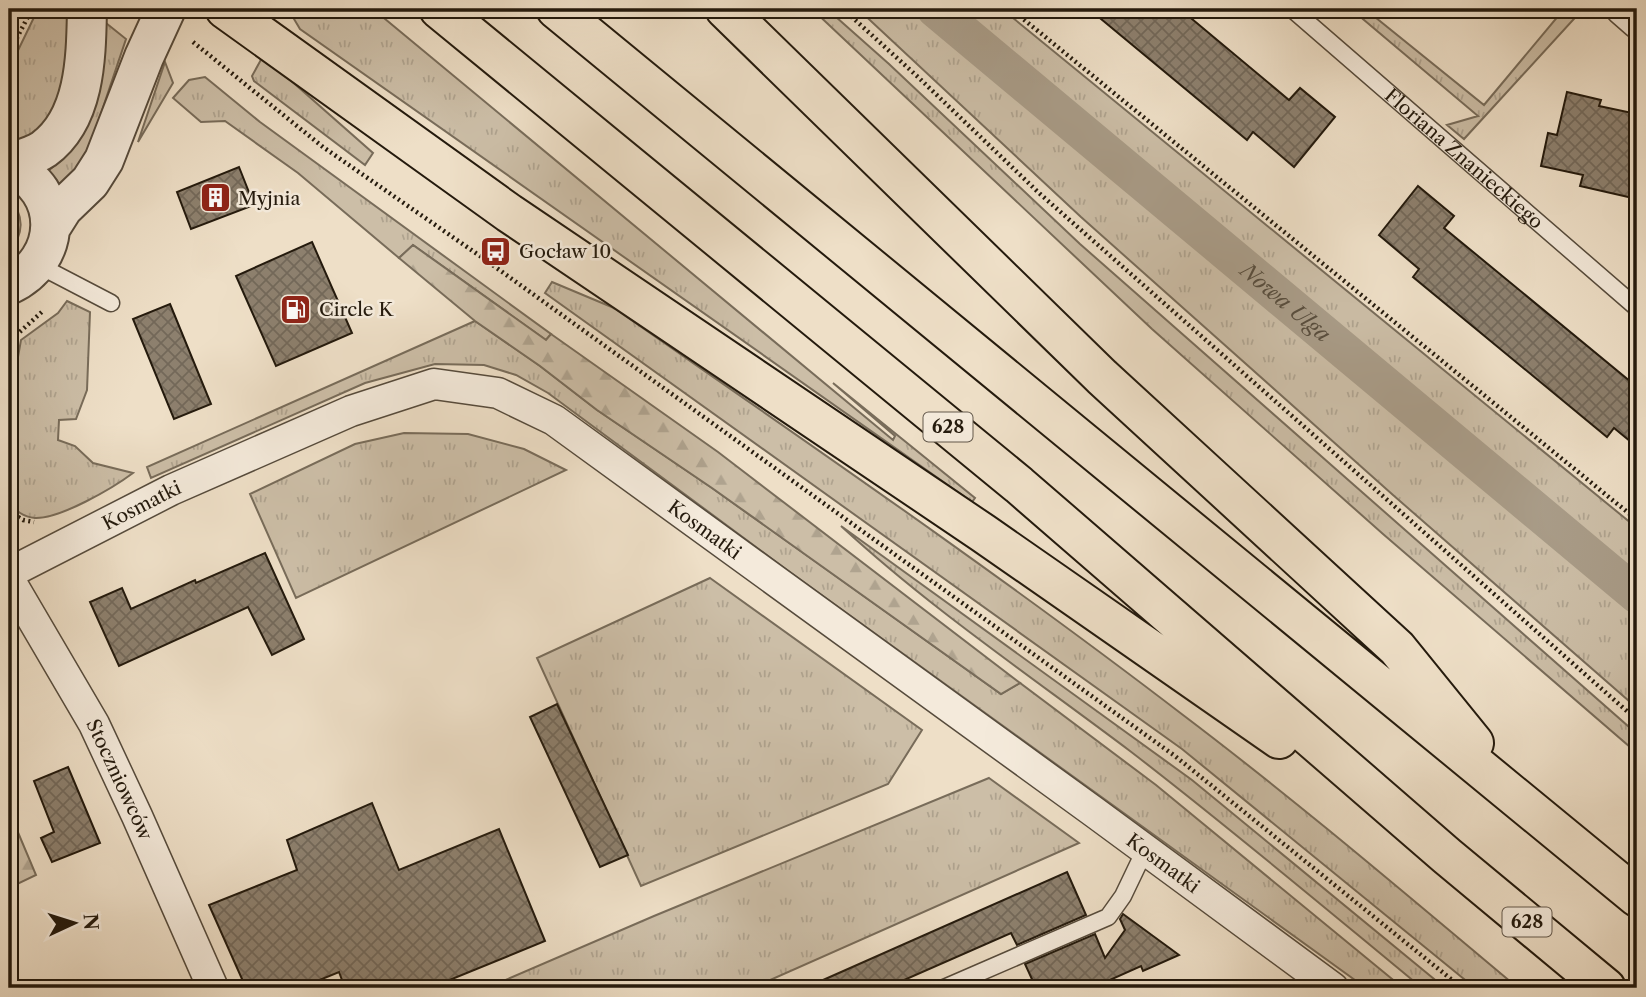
<svg xmlns="http://www.w3.org/2000/svg" width="1646" height="997" viewBox="0 0 1646 997" font-family="'Libre Caslon Text',serif">
<defs>
<pattern id="grass-tufts" width="24" height="20" patternUnits="userSpaceOnUse" patternTransform="scale(1.75)"><rect width="24" height="20" fill="#ccbea7"/><path d="M3 7l-1-3M5 7V3M7 7l1-3M15 17l-1-3M17 17v-4M19 17l1-3" fill="none" stroke="#afa38f"/></pattern>
<pattern id="forest-firs" width="22" height="20" patternUnits="userSpaceOnUse" patternTransform="scale(1.75)"><rect width="22" height="20" fill="#ccbea7"/><path d="M5 1l3.5 6h-7zM16 11l3.5 6h-7z" fill="#afa38f"/></pattern>
<pattern id="building-cross-hatch" width="8" height="8" patternUnits="userSpaceOnUse" patternTransform="scale(1.75)"><rect width="8" height="8" fill="#8d806e"/><path d="M0 0l8 8M0 8l8-8" fill="none" stroke="#736859"/></pattern>
</defs>
<rect width="100%" height="100%" fill="#eedfc7"/>
<filter id="stains"><feTurbulence type="fractalNoise" baseFrequency=".00286" numOctaves="4"/><feColorMatrix values="0 0 0 0 .2 0 0 0 0 .09 0 0 0 0 .02 0 0 0 .5 -.17"/></filter>
<radialGradient id="worn" r=".72"><stop offset=".6" stop-color="#630" stop-opacity="0"/><stop offset="1" stop-color="#630" stop-opacity=".3"/></radialGradient>
<path fill="url(#grass-tufts)" stroke="#786c5a" stroke-width="2" d="M38,9H71L62,99L37,135L9,144V69Z
M293,9H373L893,440L895,436L833,383L975,498L972,502L300,29L294,19Z
M812,9H827L889,64L1080,244L1637,734V753L1383,534L1152,329Z
M858,9H920L1507,497L1637,612V708L1393,495L1081,217Z
M955,9H1002L1637,528V574L1499,458L1114,144Z
M1351,9H1365L1484,105L1564,9H1583L1464,139L1447,125L1478,116Z
M101,19L126,39L86,158L61,189L48,171L61,160L73,144Z
M263,56L373,153L365,165L254,81L252,76Z
M165,62L173,83L138,142Z
M205,77L260,122L551,334L546,340L413,245L399,258L298,173L225,121L201,122L173,98L189,80Z
M9,199C25,215 24,235 9,251Z
M552,282L614,308C805,441 998,573 1183,715C1298,802 1408,896 1518,988H1475L1182,749L545,293Z
M67,301L90,312L87,390L76,419L59,420L58,440L75,446L93,463L133,473C113,488 60,519 35,518C23,517 16,511 9,502V374L18,357L21,340L58,313Z
M475,321L540,366L597,410L712,488L1001,694L1020,683L1156,785L1403,988H1366L787,570L548,393L516,375L484,365L435,364L365,383L151,478L147,467Z
M404,433L468,434L524,449L566,470L296,598L250,494L355,444Z
M841,526L1192,780L1445,988H1422C1325,908 1229,827 1130,751C1032,677 931,609 841,526Z
M710,578L922,730L888,784L641,886L537,658Z
M989,778L1079,843L752,988H487L654,916Z"/>
<path fill="url(#forest-firs)" stroke="#786c5a" stroke-width="2" d="M413,245L546,340L551,334L718,452L1020,683L1001,694L712,488L597,410L540,366L475,321L399,258Z
M9,811L36,875L9,888Z"/>
<g fill="none" stroke-linecap="round" stroke-linejoin="round">
<path stroke="#a99c88" stroke-width="37" id="s1" d="M935,9L1637,595"/>
</g>
<path fill="url(#building-cross-hatch)" stroke="#241a0d" stroke-width="2" d="M1089,9H1180L1289,100L1300,88L1335,117L1294,167L1253,132L1247,140Z
M1567,92L1601,100L1599,106L1637,114V199L1580,186L1583,175L1541,166L1548,133L1557,135Z
M239,167L254,205L191,229L177,192Z
M1418,186L1454,216L1444,228L1637,387V447L1614,428L1607,437L1413,277L1419,269L1379,235Z
M312,242L352,333L276,366L236,276Z
M170,304L211,404L174,419L133,319Z
M265,553L304,639L272,655L248,607L119,666L90,602L122,588L131,609L195,580L196,583Z
M557,704L628,855L600,867L530,717Z
M68,767L100,843L52,862L41,838L54,832L34,781Z
M372,803L399,870L499,829L545,941L430,988H345L339,972L300,988H246L209,905L297,870L287,840Z
M1067,872L1086,915L1017,945L1011,933L886,988H805Z
M1123,914L1179,955L1143,971L1141,966L1092,988H1036L1025,964L1095,934L1105,958L1125,930L1120,919Z"/>
<g fill="none" stroke-linecap="round" stroke-linejoin="round">
<defs>
<g id="service">
<path id="s2" d="M1292,9L1637,308"/>
<path d="M38,265L111,303"/>
<path d="M944,988L1108,917L1123,896L1145,850"/>
</g>
<g id="minor">
<path d="M1621,9L1637,23"/>
<path id="s3" d="M9,573L171,490L351,411L434,384L498,393L554,420L1094,812L1333,988"/>
<path id="s4" d="M9,579L94,724L137,816L213,988"/>
</g>
<path id="tertiary" d="M9,163C21,159 34,156 44,149C86,118 86,56 87,9
M9,166C65,190 63,260 9,285
M51,227L63,208L90,182L104,160L144,57L166,9"/>
<path id="primary" d="M225,9L509,213L983,533L1279,739
M439,9L1019,485L1447,856L1606,988
M556,9L1637,897
M725,9L1102,377L1397,648L1474,743"/>
</defs>
<use href="#service" stroke="#564b3c" stroke-width="19"/>
<use href="#minor" stroke="#564b3c" stroke-width="33"/>
<use href="#tertiary" stroke="#564b3c" stroke-width="42"/>
<use href="#primary" stroke="#241a0d" stroke-width="42"/>
<path stroke="#241a0d" stroke-width="4.5" stroke-dasharray="2 3.5" stroke-linecap="butt" d="M843,9L918,77L1039,193L1637,720
M1011,9L1637,520
M193,42L323,147L480,256L1175,756L1462,988
M9,53L32,9
M9,350L12,339L44,310
M9,511L23,520L34,522"/>
<use href="#service" stroke="#f4eadb" stroke-width="16"/>
<use href="#minor" stroke="#f4eadb" stroke-width="30"/>
<use href="#tertiary" stroke="#f4eadb" stroke-width="38"/>
<use href="#primary" stroke="#eedfc7" stroke-width="38"/>
</g>
<defs>
<symbol id="building-square" viewBox="-11 -11 22 22"><rect x="-9" y="-9" width="18" height="18" rx="4" fill="#8f2418" stroke="#f4eadb"/><path d="M-4-6H4V6H1V3H-1V6H-4ZM-2.5-4.3h1.7v1.8h-1.7ZM.8-4.3h1.7v1.8H.8ZM-2.5-1h1.7V.8h-1.7ZM.8-1h1.7V.8H.8Z" fill="#fff"/></symbol>
<symbol id="bus-square" viewBox="-11 -11 22 22"><rect x="-9" y="-9" width="18" height="18" rx="4" fill="#8f2418" stroke="#f4eadb"/><path d="M-5-6H5V4H4V6H2V4H-2V6H-4V4H-5ZM-3.5-4V0h7V-4ZM-3.5 1.2v1.5H-2V1.2ZM2 1.2v1.5H3.5V1.2Z" fill="#fff"/></symbol>
<symbol id="fuel-square" viewBox="-11 -11 22 22"><rect x="-9" y="-9" width="18" height="18" rx="4" fill="#8f2418" stroke="#f4eadb"/><path d="M-5.5-6h7V0h2V4h1.3V-2.5L3-4.5l.8-.8L6-3V5H2.5V1h-1V6h-7ZM-4.2-4.7v3.2H.2V-4.7Z" fill="#fff"/></symbol>
</defs>
<g fill-rule="evenodd">
<use href="#building-square" x="198" y="180" width="35" height="35"/>
<use href="#bus-square" x="478" y="234" width="35" height="35"/>
<use href="#fuel-square" x="278" y="292" width="35" height="35"/>
</g>
<g text-anchor="middle" dominant-baseline="central" stroke-width="5" stroke-linejoin="round" paint-order="stroke">
<g fill="#f4eadb" stroke="#62584b" stroke-width="2">
<rect x="923.5" y="412.5" width="49" height="29" rx="5"/>
<rect x="1502.5" y="907.5" width="49" height="29" rx="5"/>
</g>
<g font-size="18" font-weight="bold" fill="#241a0d">
<text x="948" y="427">628</text>
<text x="1527" y="922">628</text>
</g>
<g font-size="19" fill="#241a0d" stroke="#f4eadb">
<text stroke="none"><textPath href="#s2" startOffset="228">Floriana Znanieckiego</textPath></text>
<text stroke="none"><textPath href="#s3" startOffset="149">Kosmatki</textPath></text>
<text stroke="none"><textPath href="#s3" startOffset="779">Kosmatki</textPath></text>
<text stroke="none"><textPath href="#s4" startOffset="229">Stoczniowców</textPath></text>
<text stroke="none"><textPath href="#s3" startOffset="1346">Kosmatki</textPath></text>
</g>
<g font-size="19" fill="#241a0d" stroke="#f4eadb" text-anchor="start">
<text x="238" y="198">Myjnia</text>
<text x="519" y="251">Gocław 10</text>
<text x="319" y="309">Circle K</text>
</g>
<g font-size="21" font-style="italic" fill="#594e3e" stroke="#f4eadb">
<text stroke="none"><textPath href="#s1" startOffset="457">Nowa Ulga</textPath></text>
</g>
</g>
<rect width="1646" height="997" fill="none" stroke="#eedfc7" stroke-width="35"/>
<rect x="10" y="10" width="1625" height="976" fill="none" stroke="#241a0d" stroke-width="3.5"/>
<rect x="18" y="18" width="1611" height="962" fill="none" stroke="#241a0d" stroke-width="2"/>
<g transform="translate(74 923) rotate(86)" stroke="#f4eadb" stroke-width="5" paint-order="stroke">
<path d="M0-5L12 26L0 18L-12 26Z" fill="#241a0d"/>
<text y="-10" font-size="19" font-weight="bold" text-anchor="middle" fill="#241a0d">N</text>
</g>
<rect width="100%" height="100%" filter="url(#stains)"/>
<rect width="100%" height="100%" fill="url(#worn)"/>
</svg>
